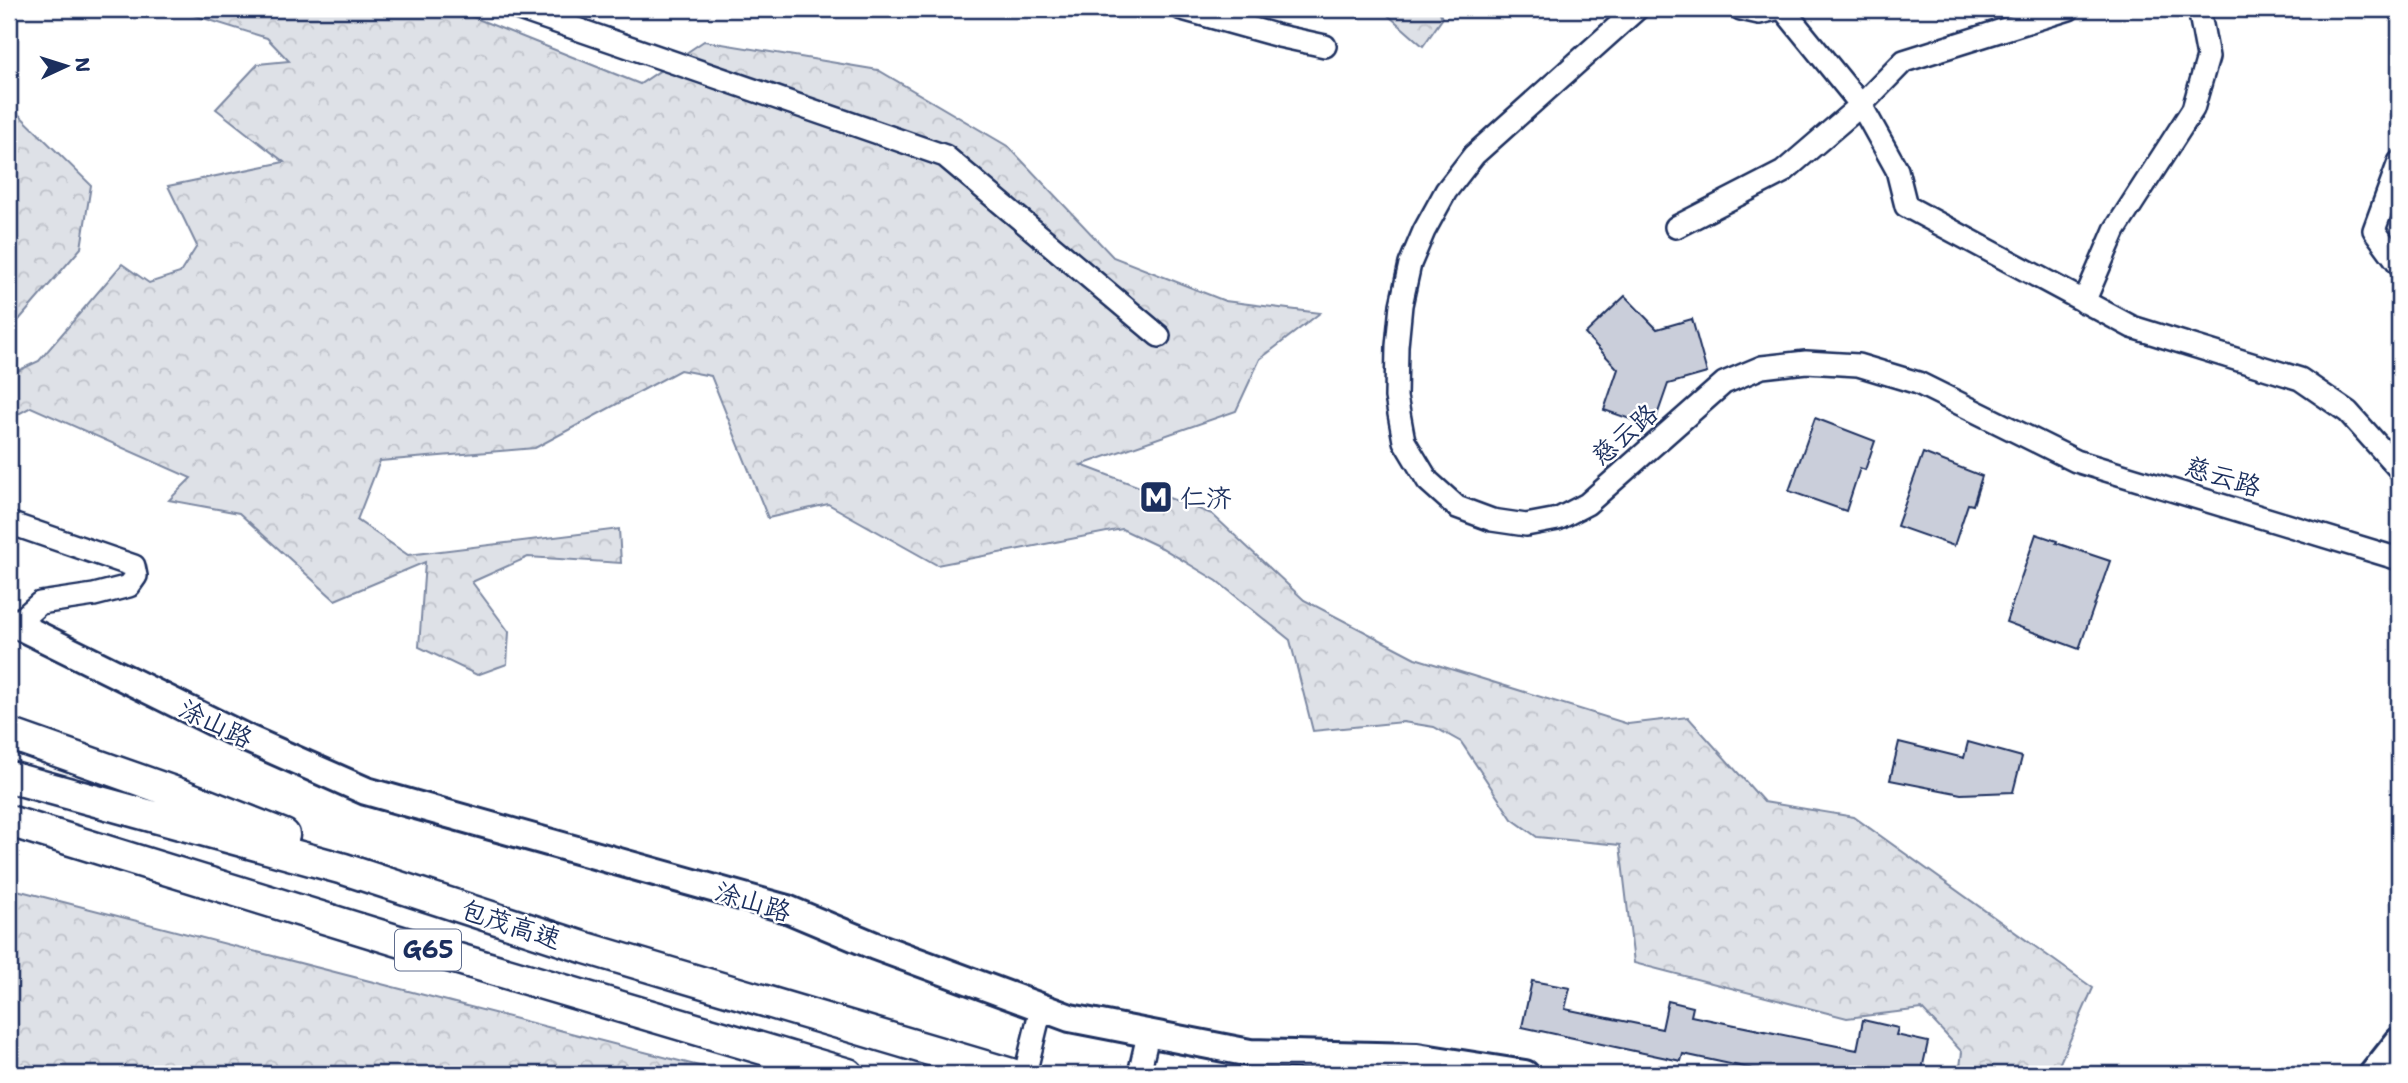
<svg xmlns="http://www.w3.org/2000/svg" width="2408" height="1083" viewBox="0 0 2408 1083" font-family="'Shantell Sans','LXGW WenKai TC',sans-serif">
<defs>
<pattern id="forest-crowns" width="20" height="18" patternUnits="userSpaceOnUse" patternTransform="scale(1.75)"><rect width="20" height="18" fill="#dee1e7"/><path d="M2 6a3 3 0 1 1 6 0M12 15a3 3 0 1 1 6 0" fill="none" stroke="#bec1c9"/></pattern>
</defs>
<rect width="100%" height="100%" fill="#fff"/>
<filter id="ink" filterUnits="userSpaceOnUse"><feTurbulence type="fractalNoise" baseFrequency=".0143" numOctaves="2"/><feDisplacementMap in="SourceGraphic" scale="14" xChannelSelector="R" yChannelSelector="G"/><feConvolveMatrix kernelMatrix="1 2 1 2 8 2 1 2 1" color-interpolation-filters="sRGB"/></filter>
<g filter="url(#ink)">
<path fill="url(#forest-crowns)" stroke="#7c88a2" stroke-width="2" d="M174,9H453L640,84L704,41L878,70L1009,147L1113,257L1225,301L1320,313L1260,359L1236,411L1081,465L1212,514L1304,600L1415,658L1628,724L1688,717L1764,802L1854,817L2093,988L2055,1074H1959L1962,1052L1922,1009L1847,1018L1634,963L1620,845L1537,837L1512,819L1461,742L1434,727L1403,722L1313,731L1290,640L1217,581L1162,548L1122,529L937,565L828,504L768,518L711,376L680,370L535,448L380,461L357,520L408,555L619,529L621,563L528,557L472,582L509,632L507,664L477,675L419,647L425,562L335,600L239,513L169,500L191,478L31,407L9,419V375L39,361L122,264L149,283L180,273L197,246L168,186L284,162L216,109L258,64L289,61L267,38Z
M1381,9H1439L1442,19L1423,46Z
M9,105L91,185L81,248L18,321L9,328Z
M9,888L730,1074H9Z"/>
<path fill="#caceda" stroke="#1b2f5e" stroke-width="2" d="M1625,296L1657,329L1692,319L1707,373L1668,384L1653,427L1604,410L1618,369L1585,334Z
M1815,418L1875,441L1865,470L1860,468L1846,511L1789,491Z
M1923,453L1982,476L1973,505L1968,504L1954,546L1897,526Z
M2036,534L2057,541L2056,543L2110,561L2079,649L2006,622Z
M1899,742L1964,758L1968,742L2022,757L2013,792L1961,794L1890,780Z
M1532,981L1570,988L1565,1009L1662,1029L1668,1001L1693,1007L1691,1016L1857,1050L1863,1020L1898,1028L1896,1035L1928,1042L1921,1074H1777L1683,1054L1681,1061L1522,1027Z"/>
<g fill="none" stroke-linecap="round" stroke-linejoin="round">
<defs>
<path id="minor" d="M519,9L945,156L1159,336
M1182,9L1279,36L1325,46
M1637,9L1474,155L1446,191L1424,231L1410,264L1401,305L1397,346L1396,397L1404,441L1428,481L1457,507L1492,520L1526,525L1558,519L1587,504L1724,383L1762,367L1806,362L1858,365L1918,383L2076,461L2399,559
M1741,9L1759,13L1776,9
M1783,9L1861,105L1897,170L1906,206L2132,327L2300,379L2348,412L2399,469
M2399,162L2374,230L2399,264
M1676,227L1783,172L1861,105L1904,61L2069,9
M2084,302L2115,230L2193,109L2208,57L2199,9
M9,523L134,566L136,576L129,586L94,595L40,603L16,624
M1025,1074L1041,1008
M1139,1074L1148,1035"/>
<path id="major" d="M9,621L248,739L366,791L787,909L875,946L1070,1018L1250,1053L1417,1057L1525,1074
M2373,1074L2399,1041"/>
<path id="highway" d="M9,734L185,796L284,835
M9,777L344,869L586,948L1011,1074
M9,821L428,950L848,1074"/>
</defs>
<use href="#minor" stroke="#1b2f5e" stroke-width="26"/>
<use href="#major" stroke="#1b2f5e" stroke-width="32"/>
<use href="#highway" stroke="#1b2f5e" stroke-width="35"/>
<use href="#minor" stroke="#fff" stroke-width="21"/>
<use href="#major" stroke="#fff" stroke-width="26"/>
<use href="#highway" stroke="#fff" stroke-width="30"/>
</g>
</g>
<defs>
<symbol id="metro-square" viewBox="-11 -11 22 22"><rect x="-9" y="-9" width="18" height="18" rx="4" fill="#1b2f5e" stroke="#fff"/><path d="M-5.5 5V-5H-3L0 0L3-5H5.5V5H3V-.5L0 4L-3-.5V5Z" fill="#fff"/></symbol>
</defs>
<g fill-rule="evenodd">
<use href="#metro-square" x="1137" y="478" width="38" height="38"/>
</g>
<g text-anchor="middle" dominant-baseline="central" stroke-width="5" stroke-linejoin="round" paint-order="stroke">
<rect fill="#fff" stroke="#5f6d8e" stroke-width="2" x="395" y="929.5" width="66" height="41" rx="5"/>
<g font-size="24" font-weight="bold" fill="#1b2f5e">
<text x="428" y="950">G65</text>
</g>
<g font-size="26" fill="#1b2f5e" stroke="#fff">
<text transform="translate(1624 434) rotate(-41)">慈云路</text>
<text transform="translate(2223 476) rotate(17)">慈云路</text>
<text transform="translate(216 723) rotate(26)">涂山路</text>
<text transform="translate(753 901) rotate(17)">涂山路</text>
<text transform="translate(511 924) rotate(18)">包茂高速</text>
</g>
<g font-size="26" fill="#1b2f5e" stroke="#fff" text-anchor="start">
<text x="1180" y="497">仁济</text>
</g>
</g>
<rect width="2408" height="1083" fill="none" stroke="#fff" stroke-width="35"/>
<rect x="18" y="18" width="2373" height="1048" fill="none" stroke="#1b2f5e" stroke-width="2.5" filter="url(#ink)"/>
<g transform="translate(66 66) rotate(86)" stroke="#ffffff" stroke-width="5" paint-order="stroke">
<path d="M0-5L12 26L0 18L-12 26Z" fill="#1b2f5e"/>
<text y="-10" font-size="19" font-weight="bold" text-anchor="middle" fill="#1b2f5e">N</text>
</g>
</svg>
